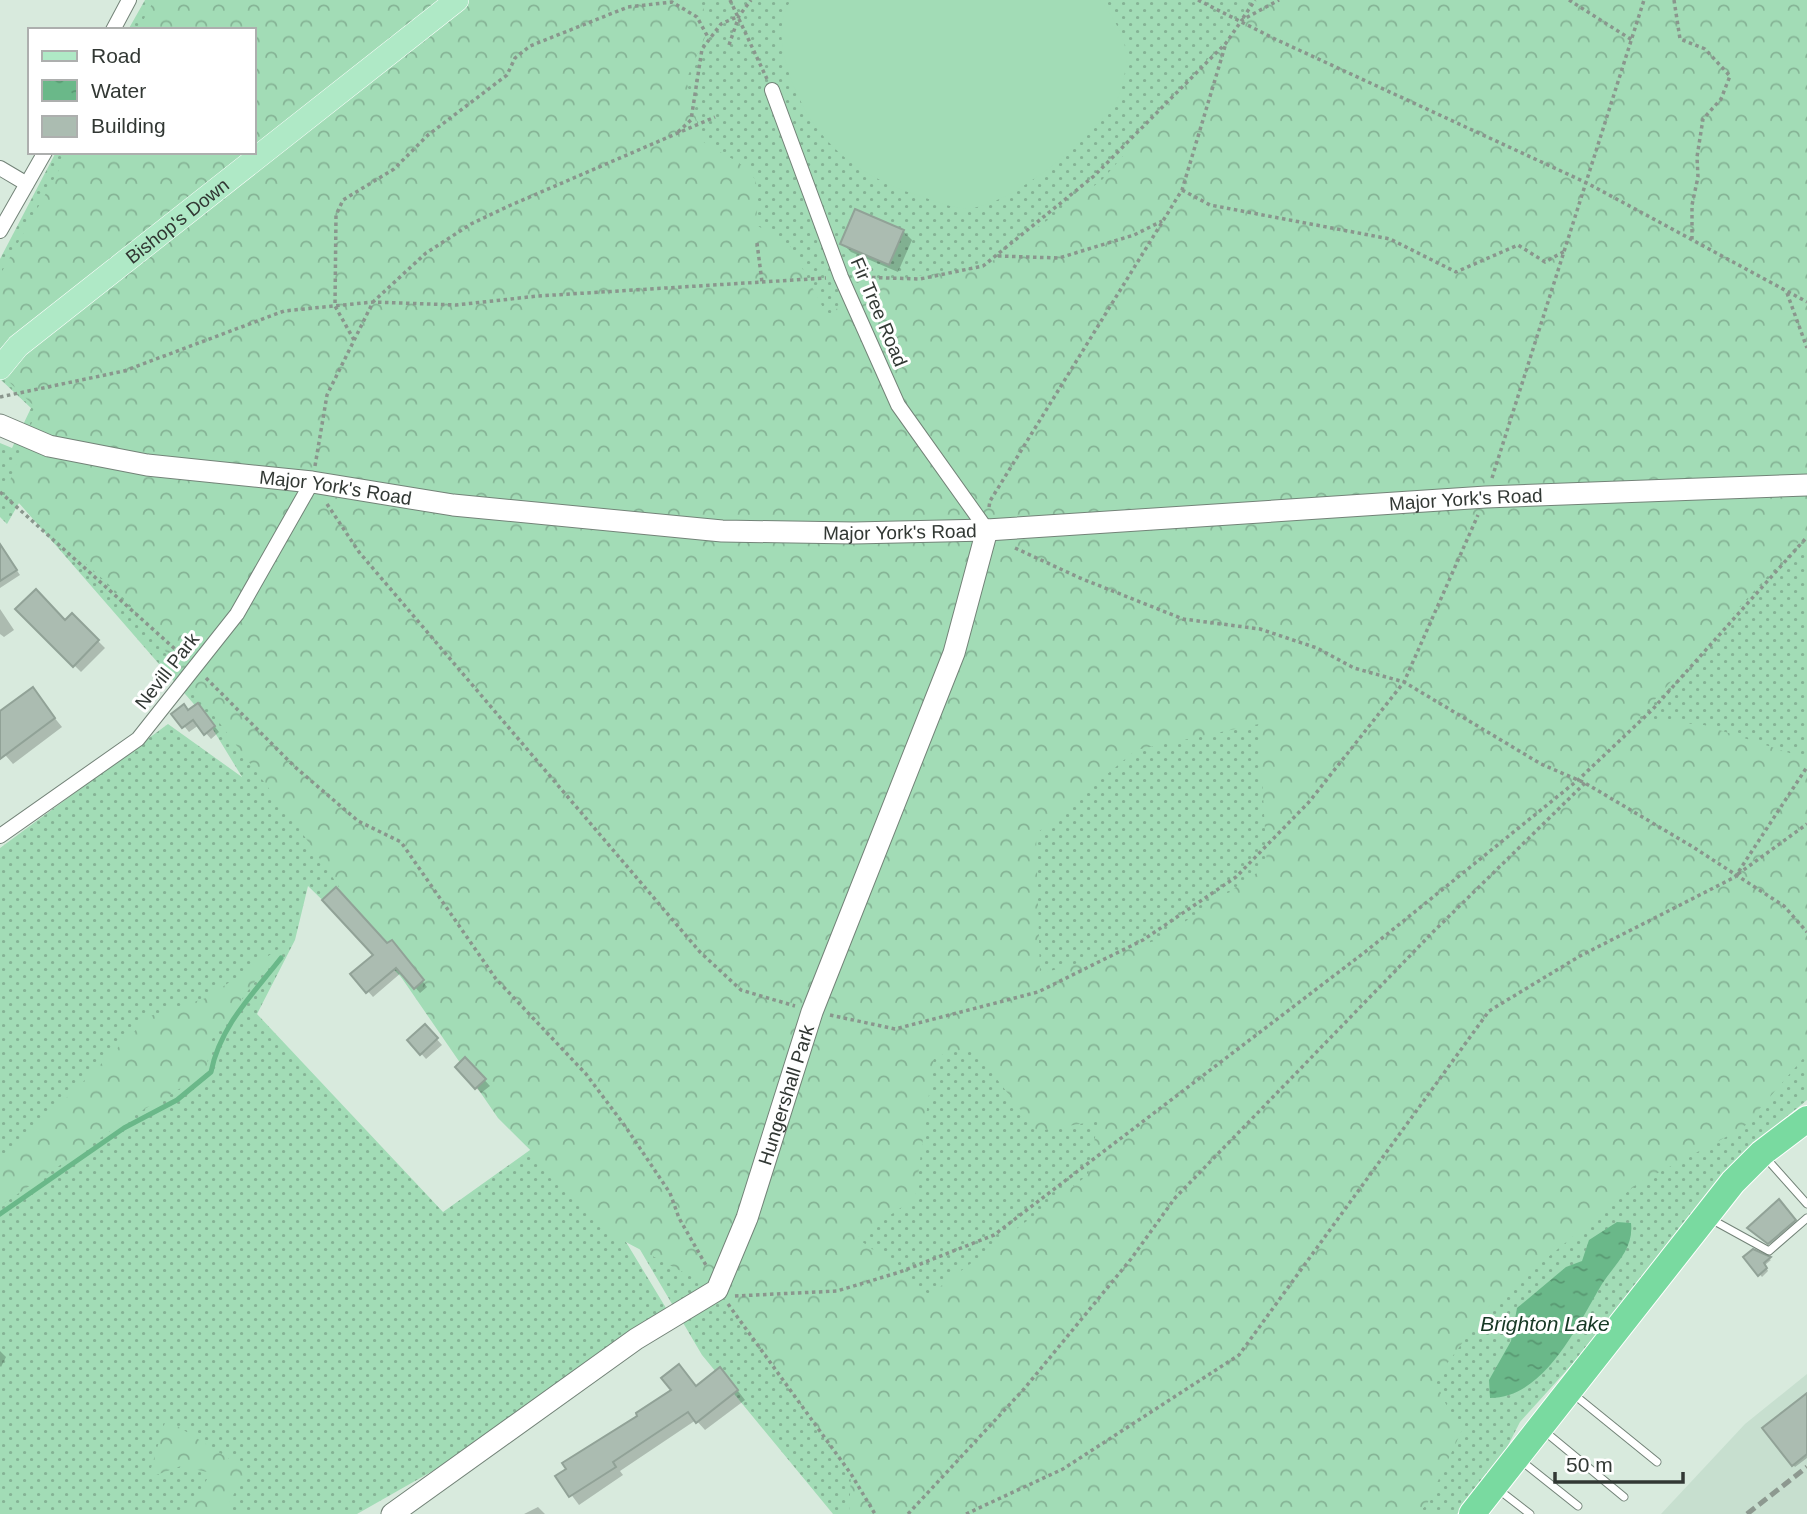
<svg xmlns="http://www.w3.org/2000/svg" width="1807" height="1514" viewBox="0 0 1807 1514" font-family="Arial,sans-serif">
<defs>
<pattern id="grass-dots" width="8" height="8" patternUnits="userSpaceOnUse" patternTransform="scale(1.75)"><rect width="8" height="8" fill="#a2dcb6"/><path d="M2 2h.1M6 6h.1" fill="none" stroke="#85b395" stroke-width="1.8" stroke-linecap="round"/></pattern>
<pattern id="forest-crowns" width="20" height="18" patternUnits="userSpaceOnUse" patternTransform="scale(1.75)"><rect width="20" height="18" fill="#a2dcb6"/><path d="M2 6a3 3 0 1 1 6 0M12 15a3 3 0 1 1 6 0" fill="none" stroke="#85b395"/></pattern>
<pattern id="water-ripples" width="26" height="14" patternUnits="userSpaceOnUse" patternTransform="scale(1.75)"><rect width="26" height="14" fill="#6ab889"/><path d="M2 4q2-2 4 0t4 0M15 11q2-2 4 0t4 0" fill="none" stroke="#589771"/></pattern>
</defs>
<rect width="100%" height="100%" fill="#d8eadd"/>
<path fill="#c7dfcf" d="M1807,1374V1514H1661L1745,1424Z"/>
<path fill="url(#grass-dots)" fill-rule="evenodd" d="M145,0H1807V1100L1768,1132L1708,1194L1604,1329L1520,1422L1498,1465L1457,1514H833L702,1355L585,1156L560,1133L666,1308L473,1448L357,1514H0V848L168,724L242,777L206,718L19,503L7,524L0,517V443L12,448L31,408L0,379V259L56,152H254V30H128ZM308,886L558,1130L443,1212L257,1014L295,940Z"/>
<path fill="url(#forest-crowns)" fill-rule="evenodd" d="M154,0H700L710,26L686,80L702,141C747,170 766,166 755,224L791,247L829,319L856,283L983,268L1102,180L1242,20L1256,0H1807V533L1637,719L1704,725L1802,757L1807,751V1054L1743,1128L1637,1184L1491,1304L1435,1380L1449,1411L1464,1426L1427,1504L1418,1514H849L851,1474L741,1319L717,1290L620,1239L498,1118L298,827L129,603L6,491L37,409L0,373V275L69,152H254V30H138ZM1259,724L1267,866L1158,940L1040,974L1036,834L1136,750ZM972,1047L1037,1131L1098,1121L1088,1175L929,1295L901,1270L857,1238L915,1198L934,1057Z
M280,948L212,1039L205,1074L131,1117L0,1206V1163L150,1016L206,998Z
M166,1419L247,1470L223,1514H185L211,1473L181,1466L148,1478Z"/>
<path fill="#a2dcb6" d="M791,0H1100C1114,18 1130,43 1126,67C1124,77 1121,95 1115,103C1087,141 1019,200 972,208C958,210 939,203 926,198C866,180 821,150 796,91C784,63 773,27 791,0Z"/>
<path fill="url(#water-ripples)" d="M1617,1222L1631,1223C1634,1249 1615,1264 1602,1284C1578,1324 1545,1398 1490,1398L1489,1380L1511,1341L1517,1308L1566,1267L1582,1261L1589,1240Z"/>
<path fill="#0003" d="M903,231L912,240L898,272L851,252L842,243Z
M0,545L20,575L0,588Z
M0,609L14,630L4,637L0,634Z
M18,609L65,622L72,615L105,648L81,672Z
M32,690L62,727L13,764L0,749V714Z
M203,711L219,732L211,739L199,725L189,732L174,714Z
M394,945L427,987L420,993L402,972L373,997L353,974Z
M425,1026L442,1045L426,1059L409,1040Z
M465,1059L490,1086L481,1093L457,1067Z
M1779,1202L1796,1223L1771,1244L1751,1230Z
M1754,1251L1771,1260L1765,1265L1768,1271L1762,1277L1746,1257Z
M0,1351L6,1357L1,1367L0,1366Z
M728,1378L745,1400L705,1430L696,1420L620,1471L623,1475L579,1505L558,1477L697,1387Z
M1807,1395V1458L1795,1467L1764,1428Z
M538,1507L545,1514H524Z"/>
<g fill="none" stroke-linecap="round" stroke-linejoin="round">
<path stroke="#6ab889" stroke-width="5" d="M0,1214L124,1128L177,1100L211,1072C220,1026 253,994 281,958"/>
</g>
<path fill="#abbcb1" stroke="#91a297" stroke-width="2" d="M855,209L904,230L889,265L840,244Z
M0,544L17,570L0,581Z
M36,589L65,620L72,613L99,640L73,667L15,609Z
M33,687L55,718L0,759V711Z
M198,703L215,726L204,735L193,720L182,728L171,714L184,704L188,710Z
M336,887L387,943L392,940L424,980L414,989L396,968L366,993L350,974L373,955L322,900Z
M425,1024L438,1038L420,1055L407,1040Z
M465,1057L486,1079L475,1089L455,1067Z
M1779,1199L1796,1220L1768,1244L1747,1228Z
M1753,1249L1771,1257L1764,1263L1767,1268L1758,1276L1743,1257Z
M679,1364L696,1386L720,1367L738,1390L696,1423L688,1412L613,1462L616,1467L569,1497L555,1476L566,1469L562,1463L637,1416L636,1413L671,1390L661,1378Z
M1807,1393V1454L1792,1466L1762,1428Z"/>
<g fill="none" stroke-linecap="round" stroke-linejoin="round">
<defs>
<path id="lane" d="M1766,1158L1807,1204
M1709,1218L1769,1251L1807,1218
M1572,1393L1657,1462
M1543,1430L1624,1497
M1519,1459L1578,1506
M1499,1490L1530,1514"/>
<path id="street" d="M113,30L129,0
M772,90L841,277L898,405L987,530
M0,168L27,184
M0,231L45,152
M0,836L138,739L237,614L312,482"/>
<g id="secondary">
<path id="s1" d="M0,425L49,446L147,465L312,482L453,505L722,531L854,533L987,530L1486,497L1807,485"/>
<path id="s2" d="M392,1514L636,1339L717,1290L747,1218L812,1012L954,653L987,530"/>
</g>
<g id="primary">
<path id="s3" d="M0,368L18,346L457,0"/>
</g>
<path id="highway" d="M1472,1514L1733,1182L1762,1153L1807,1119"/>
</defs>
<use href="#lane" stroke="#738378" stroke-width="9"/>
<use href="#street" stroke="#738378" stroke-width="16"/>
<use href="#secondary" stroke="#738378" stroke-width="23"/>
<use href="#primary" stroke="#fff" stroke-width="24"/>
<use href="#highway" stroke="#fff" stroke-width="28"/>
<path stroke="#8a968d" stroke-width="3.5" stroke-dasharray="3.5 3.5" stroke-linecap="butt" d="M730,0L767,79
M1198,0L1275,39L1587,183L1807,302
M1569,0L1632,40
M1674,0L1680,39L1705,49L1730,76L1721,99L1703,119L1697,157L1698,177L1692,205V240
M1243,18L1255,0
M729,45L739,16L751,0
M678,132L691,120L702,49L721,24L739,16
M1182,190L1210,205L1390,239L1456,272L1518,245L1545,262L1565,251
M757,243L762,282
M998,256L1059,258L1134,235L1162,221
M858,277L920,279L983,266L1094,176L1226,43L1242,20L1279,0
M1787,293L1807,348
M354,340L335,306L336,215L343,200L394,169L428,135L507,75L515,58L530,46L628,7L672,2L697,17L709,39
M0,397L124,371L284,311L373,302L456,305L538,296L826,278
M315,466L327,395L373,302L426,253L471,224L511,205L715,117
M1492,478L1644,0
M0,492L185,658
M327,504L359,552L700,952L741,990L795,1006
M989,507L990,501L1182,190L1226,43
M1015,548L1080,578L1183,619L1260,629L1317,648L1354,668L1404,682L1541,764L1585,783L1693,847L1784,906L1807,932
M206,678L295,767L358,821L401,842L496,979L586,1074L625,1126L670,1193L679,1218L707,1267
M1738,874L1807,824
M830,1015L895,1029L1038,992L1143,940L1236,877L1309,802L1404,682L1478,515
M735,1296L837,1291L900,1272L994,1235L1365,952L1578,780L1652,710L1807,537
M728,1304L851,1474L875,1514
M908,1514L1024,1389L1131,1259L1175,1198L1433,932L1585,783
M966,1514L1063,1469L1239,1355L1489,1011L1580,956L1735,877L1807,767"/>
<use href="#lane" stroke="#fff" stroke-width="7"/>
<use href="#street" stroke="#fff" stroke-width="14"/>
<use href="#secondary" stroke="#fff" stroke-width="21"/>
<use href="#primary" stroke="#afe9c6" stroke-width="23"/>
<use href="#highway" stroke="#79daa0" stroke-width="26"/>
<path stroke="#8d9990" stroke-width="5" stroke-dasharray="10 5" stroke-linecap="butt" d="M1747,1514L1807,1467"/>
</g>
<g text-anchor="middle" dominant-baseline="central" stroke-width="6" stroke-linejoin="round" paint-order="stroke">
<g font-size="19" fill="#323834" stroke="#fff">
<text stroke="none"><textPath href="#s3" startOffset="231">Bishop's Down</textPath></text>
<text transform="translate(879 312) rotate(67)">Fir Tree Road</text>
<text stroke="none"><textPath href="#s1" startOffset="343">Major York's Road</textPath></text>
<text stroke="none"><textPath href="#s1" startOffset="1477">Major York's Road</textPath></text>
<text stroke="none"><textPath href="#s1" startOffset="910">Major York's Road</textPath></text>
<text transform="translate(167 671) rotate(-52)">Nevill Park</text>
<text stroke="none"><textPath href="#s2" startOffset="602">Hungershall Park</textPath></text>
</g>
<g font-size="21" font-style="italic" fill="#163824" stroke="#fff">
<text x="1545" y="1323">Brighton Lake</text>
</g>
</g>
<rect x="28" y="28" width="228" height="126" fill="#ffffff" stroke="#adafae" stroke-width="2"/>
<rect x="42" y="51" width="35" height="10" fill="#afe9c6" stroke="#adafae" stroke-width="2"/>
<text x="91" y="63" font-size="21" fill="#323834">Road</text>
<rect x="42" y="80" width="35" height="21" fill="url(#water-ripples)" stroke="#adafae" stroke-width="2"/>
<text x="91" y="98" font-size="21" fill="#323834">Water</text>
<rect x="42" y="116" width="35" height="21" fill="#abbcb1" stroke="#adafae" stroke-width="2"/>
<text x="91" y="133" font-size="21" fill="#323834">Building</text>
<path d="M1555 1472v10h128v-10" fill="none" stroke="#323834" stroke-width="3.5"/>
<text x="1566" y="1472" font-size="21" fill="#323834" stroke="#ffffff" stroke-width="5" paint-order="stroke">50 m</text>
</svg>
